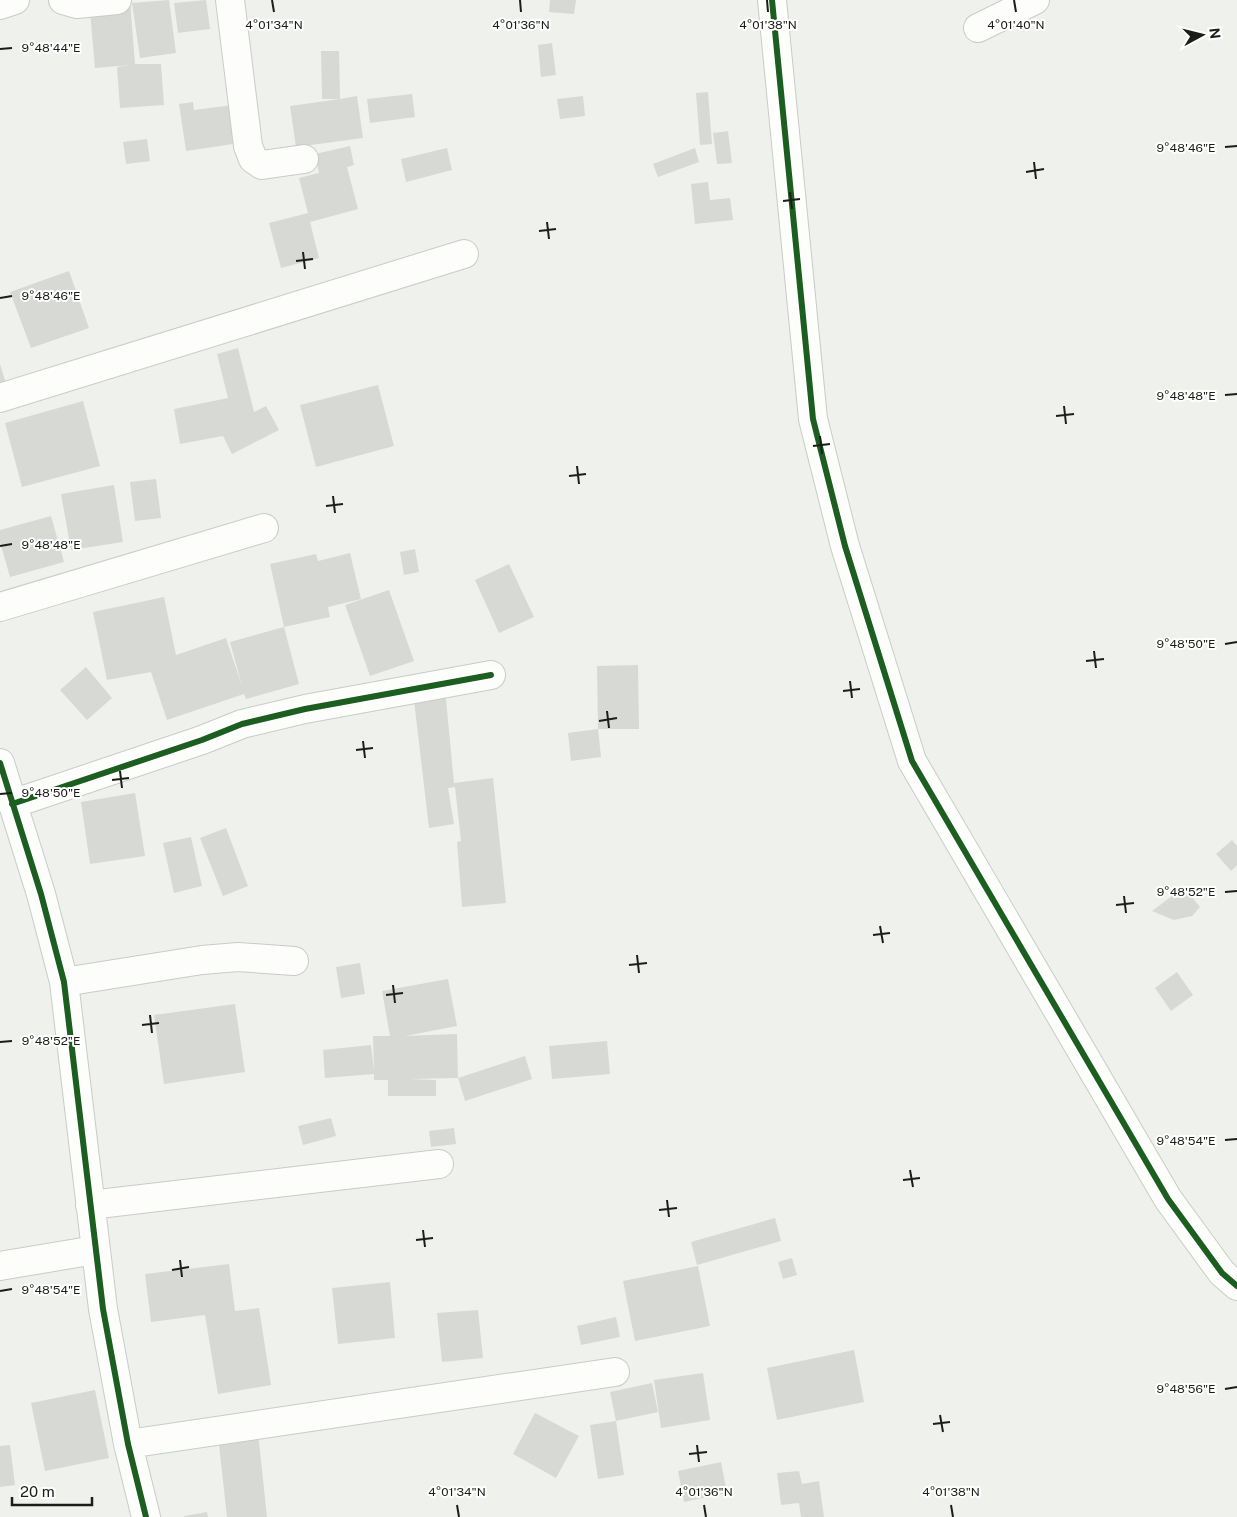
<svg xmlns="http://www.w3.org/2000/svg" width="1237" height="1517" viewBox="0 0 1237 1517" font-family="'Public Sans',sans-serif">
<rect width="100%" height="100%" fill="#eff2ec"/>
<path fill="#d7d9d4" d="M89,0H130L135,64H161L164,105L120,108L117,67L131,65L95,68Z
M169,0L176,53L140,58L132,3Z
M206,0L210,29L178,33L174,3Z
M550,0H576L574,14L549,12Z
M552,43L556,75L541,77L538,45Z
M321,51H339L340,99L357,96L363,138L296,147L290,106L340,99H322Z
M708,92L712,144L700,145L696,93Z
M412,94L415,117L370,123L367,99Z
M583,96L585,116L560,119L557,99Z
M193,102L194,110L241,104L246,142L186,151L179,104Z
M728,131L732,163L717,164L713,133Z
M147,139L150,161L126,164L123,142Z
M350,146L354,165L347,167L358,209L310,222L319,258L281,268L269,223L308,213L299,178L319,173L315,154Z
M447,148L452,170L406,182L401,159Z
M695,148L699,162L658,177L653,164Z
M708,182L710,200L730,198L733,220L695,224L691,184Z
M69,271L89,328L31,348L10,292Z
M238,348L254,412L266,406L279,430L232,454L223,436L180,444L174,409L228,398L217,354Z
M0,364L7,387L0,389Z
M378,385L394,446L316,467L300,405Z
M83,401L100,466L22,487L5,423Z
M156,479L161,518L135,521L130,482Z
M114,485L123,542L71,550L61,494Z
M51,516L64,562L10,577L0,542V530Z
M415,549L419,572L404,575L400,552Z
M350,553L361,599L328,607L330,617L284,627L270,564L316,554L318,561Z
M509,564L534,617L499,633L475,580Z
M389,590L414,661L370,676L345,605Z
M164,597L176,655L226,638L242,686L230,642L284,627L299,684L246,699L244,694L167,720L151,672L107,680L93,612Z
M638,665L639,729H598L597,666Z
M86,667L112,698L87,720L60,690Z
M445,689L454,783L493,778L506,903L462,907L457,842L461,841L455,787L448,788L454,824L429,828L413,692Z
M598,729L601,757L571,761L568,733Z
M135,793L145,856L90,864L81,802Z
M226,828L248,886L223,896L200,838Z
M191,837L202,886L174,893L163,843Z
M1232,840L1237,846V865L1231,871L1216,854Z
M1184,887L1200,907L1192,916L1174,920L1152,911Z
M360,963L365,994L341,998L336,967Z
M1177,972L1193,995L1171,1011L1155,988Z
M448,979L457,1026L405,1036L457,1034L458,1078L410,1079L436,1080V1096H388V1080H374V1074L325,1078L323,1050L371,1045L374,1071L373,1036H390L382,991Z
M235,1004L245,1072L164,1084L154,1015Z
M607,1041L610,1074L552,1079L549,1046Z
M525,1056L532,1079L465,1101L458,1078Z
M331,1118L336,1136L303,1145L298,1126Z
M454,1128L456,1144L431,1147L429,1131Z
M775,1218L781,1241L697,1265L691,1242Z
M792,1258L797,1275L783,1279L778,1262Z
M229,1264L235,1311L259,1308L271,1385L218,1394L205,1315L151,1322L145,1274Z
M698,1266L710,1326L635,1341L623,1281Z
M390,1282L395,1338L338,1344L332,1288Z
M478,1310L483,1358L442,1362L437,1313Z
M616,1317L620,1337L581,1345L577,1326Z
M854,1350L864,1402L777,1420L767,1368Z
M703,1373L710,1420L661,1428L654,1380Z
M652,1383L658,1412L616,1421L610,1392Z
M95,1390L109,1458L45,1471L31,1403Z
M535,1413L579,1436L556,1478L513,1454Z
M616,1421L624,1475L598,1479L590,1425Z
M258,1432L267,1517H227L218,1436Z
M10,1445L15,1485L0,1487V1446Z
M721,1462L727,1493L684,1502L678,1471Z
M799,1471L802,1484L819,1481L824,1517H801L799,1503L781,1505L777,1473Z
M207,1512L208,1517H184V1516Z"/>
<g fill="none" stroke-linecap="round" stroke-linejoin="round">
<defs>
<path id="minor" d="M63,0L77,4L117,0
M230,0L248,146L253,159L262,165L304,159
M772,0L813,419L845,546L912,761L1168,1199L1222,1273L1237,1286
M0,5L15,0
M978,28L1035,0
M0,398L464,254
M0,607L264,528
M0,763L41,894L64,982L103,1309L128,1444L146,1517
M12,804L202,740L242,724L305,709L491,675
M64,982L202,960L238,957L294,961
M90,1205L439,1164
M0,1266L95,1250
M128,1444L615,1372"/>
</defs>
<use href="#minor" stroke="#c8ccc6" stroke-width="30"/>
<use href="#minor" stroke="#fdfdfc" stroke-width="28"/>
<defs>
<path id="cycleway" d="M772,0L813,419L845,546L912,761L1168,1199L1222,1273L1237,1286
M0,763L41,894L64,982L103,1309L128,1444L146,1517
M12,804L202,740L242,724L305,709L491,675"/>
</defs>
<use href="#cycleway" stroke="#fff" stroke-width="9"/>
<use href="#cycleway" stroke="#1b5e20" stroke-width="6"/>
</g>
<path fill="none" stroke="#1a1d18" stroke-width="2" d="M272,0L274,12M520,0L521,12M767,0L768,12M1014,0L1016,12M0,49L12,48M1225,147L1237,146M1034,162L1036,179M1026,172L1044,169M790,192L792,209M783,201L800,199M547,222L549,239M539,231L556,229M303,252L305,269M296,261L313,259M0,298L12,296M1225,395L1237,394M1064,406L1066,424M1056,416L1074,414M820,436L822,454M813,446L830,444M577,466L579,484M569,476L586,474M333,496L335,513M326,506L343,504M0,546L12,544M1225,644L1237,642M1094,651L1096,668M1086,661L1104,659M850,681L852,698M843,691L860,689M607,711L609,728M599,721L617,718M363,741L365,758M356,750L373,748M120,771L122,788M112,780L129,778M0,794L12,793M1225,892L1237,891M1124,896L1126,913M1116,905L1134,903M880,926L883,943M873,935L890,933M637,955L639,973M629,965L647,963M393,985L395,1003M386,995L403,993M150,1015L152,1033M142,1025L159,1023M0,1042L12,1041M1225,1140L1237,1139M910,1170L913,1187M903,1180L920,1178M667,1200L669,1217M659,1210L677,1208M423,1230L425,1247M416,1240L433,1238M180,1260L182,1277M172,1270L189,1267M0,1291L12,1289M1225,1389L1237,1387M940,1415L943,1432M933,1424L950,1422M697,1445L699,1462M689,1454L707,1452M457,1505L459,1517M704,1505L706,1517M951,1505L953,1517"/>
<g font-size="12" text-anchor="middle" fill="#1a1d18" stroke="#fff" stroke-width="4" stroke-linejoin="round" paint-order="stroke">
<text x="274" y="29">4°01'34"N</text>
<text x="521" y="29">4°01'36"N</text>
<text x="768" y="29">4°01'38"N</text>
<text x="1016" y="29">4°01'40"N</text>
<text x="51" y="52">9°48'44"E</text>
<text x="1186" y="152">9°48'46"E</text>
<text x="51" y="300">9°48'46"E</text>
<text x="1186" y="400">9°48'48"E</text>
<text x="51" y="549">9°48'48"E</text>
<text x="1186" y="648">9°48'50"E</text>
<text x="51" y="797">9°48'50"E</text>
<text x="1186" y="896">9°48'52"E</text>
<text x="51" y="1045">9°48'52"E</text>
<text x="1186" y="1145">9°48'54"E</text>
<text x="51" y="1294">9°48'54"E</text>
<text x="1186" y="1393">9°48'56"E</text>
<text x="457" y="1496">4°01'34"N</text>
<text x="704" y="1496">4°01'36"N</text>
<text x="951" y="1496">4°01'38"N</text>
</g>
<g transform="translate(1202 35) rotate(83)" stroke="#ffffff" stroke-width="4" paint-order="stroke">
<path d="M0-4L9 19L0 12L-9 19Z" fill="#1a1d18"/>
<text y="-8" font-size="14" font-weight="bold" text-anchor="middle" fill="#1a1d18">N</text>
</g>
<path d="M12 1497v8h80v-8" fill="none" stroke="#1a1d18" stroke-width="2.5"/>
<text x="20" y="1497" font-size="15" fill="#1a1d18" stroke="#ffffff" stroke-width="4" paint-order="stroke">20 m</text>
</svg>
